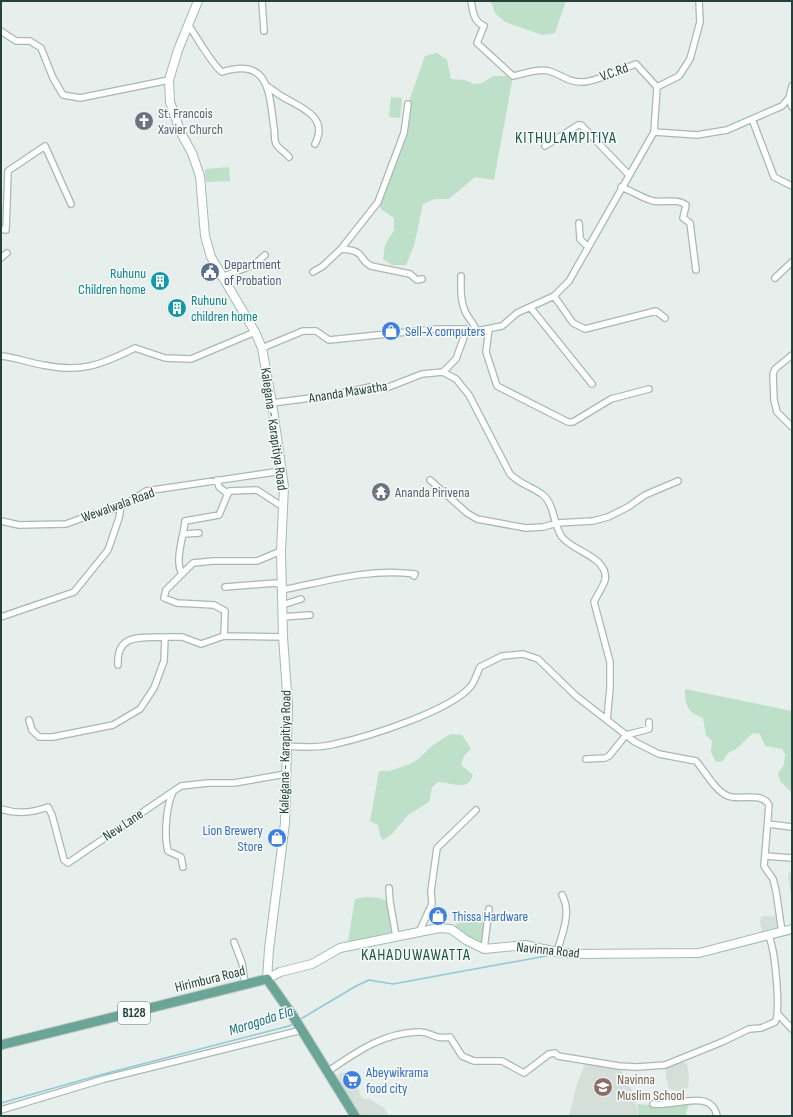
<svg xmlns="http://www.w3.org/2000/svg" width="793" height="1117" viewBox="0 0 793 1117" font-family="'Sofia Sans Condensed',sans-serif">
<rect width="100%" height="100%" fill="#e6efeb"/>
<path fill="#d4dfda" d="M792,870V900L788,877L789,873Z
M765,916L780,917L782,932L763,937L760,922L761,917Z
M680,1060L687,1064L689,1077L688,1088L678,1091L669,1089L666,1077L665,1065Z
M586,1062L619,1066L632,1090L639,1116H569L577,1084Z
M351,1072L358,1083L360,1095L363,1099H370L384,1108L389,1116H355L333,1081L340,1073Z"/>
<path fill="#bfe0c8" d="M491,1H566L555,33L542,35L505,22L495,13Z
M437,53L447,60L451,79L465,80L474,84L482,83L493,76H513L494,180L475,177L449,199H435L423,204L414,246L406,265H392L383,259L385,245L394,230V218L381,209L378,202L404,133L408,104L425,56Z
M391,97L402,98L400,118L389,117Z
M229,167L230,181L206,182L205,169Z
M685,689L792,711V793L780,781L778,773L784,765L785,754L782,749L765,746L760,734L753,733L736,749L728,753L723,761L716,762L711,752L712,741L706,735L703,718C687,712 685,705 685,689Z
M450,734L462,735L471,749L464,756L461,764C464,769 469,770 473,775C467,793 452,782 438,782L432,787L429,802L408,815L392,834L383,840L380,835L378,825L370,821L379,771H389L410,764L418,759L432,746Z
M366,897L379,898L390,902L396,936L347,947L355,899Z
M489,909L484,949L451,929L459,922L467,921L468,916L472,913H481Z
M690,1101L685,1116H639L637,1104L660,1106Z"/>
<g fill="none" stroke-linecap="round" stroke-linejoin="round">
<path stroke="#8ec9d4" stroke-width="1.5" d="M299,1020L356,986L369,980L393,984L546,956
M1,1103L100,1075L289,1026L294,1023"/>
<defs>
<path id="street" d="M262,1L264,31
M471,1C473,11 473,21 484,26L477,43L513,76C524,74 538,68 549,71C563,75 566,82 583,82C595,82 624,68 636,64L657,87
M189,26C196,36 213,66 222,72C270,57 269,93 274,128C275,133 274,139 276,144C278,148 286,153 289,157
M1,31L16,41H30L41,48L53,78L63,95L80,98L169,80
M267,86C272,89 277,94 283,97C302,108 329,117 315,144
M789,98L792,107
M752,119L774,177L792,186
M654,132L697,135L727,130L782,106L789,98L792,86
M545,146L578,125H581L628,174
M621,187C632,191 642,198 653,201C665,203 677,198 686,205L683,218L690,223L696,270
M579,223L580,239L587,246
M1,229L6,230L8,171L45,146L71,204
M341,249C368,251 356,258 371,266L410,274L417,280L422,279
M1,258L7,253
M313,272L323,266L341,249L378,202L404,133L408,104
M461,276C461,288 460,300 465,311C468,319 475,323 476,331
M221,277L254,265L265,255
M775,278L792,262
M554,296L573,323L585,329L656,311L665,318
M530,307L592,384
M489,329L486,352L497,386L568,422H573L611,399L649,389
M262,348L303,331H316L329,340L436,329H465L476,331L502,326L517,313L554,296L569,281L654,132L657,87L679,76L690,59L700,22L699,1
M792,355L775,369L773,374L774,400L777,412L792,427
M1,356C15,357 29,363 43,365C81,373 101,365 135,348L165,358L191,359L255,332
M443,372L456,379L469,395L510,474C521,485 533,487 543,495C555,505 553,525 562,537C572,551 609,557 605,580C603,587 597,595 594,602L610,662V688L607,720L635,742L659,754L696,761C705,771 715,791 728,796C740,801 761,791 769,805L764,866L773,879L776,891L782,932
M272,403L334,395L370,387L386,388L422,374L443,372L456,359L464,337L465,329
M217,480L219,487L228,494
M430,480L467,513L477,519L526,528L543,527L557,523L593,521L608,517L628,507L645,495L678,481
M1,521L19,525L66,524L93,514L121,507L146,491L282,471
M184,534L199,533
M182,574C174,560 184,536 185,521L219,515L229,491L257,490L283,507
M225,587L276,583L282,586
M282,590C328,581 368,568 415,574L414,576
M282,605L301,599
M1,617L74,592L108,550L119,518L121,507
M282,617L310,615
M224,636L283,637
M118,665C116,633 141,638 165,637
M29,720L32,730L39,737H53L113,725L140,709L154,688L164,661L165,637H182L201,644L224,636L225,611L214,605L177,603L164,598L166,590L193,563L213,561H257L281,551
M287,746C303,747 320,748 335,744C367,737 451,711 471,686C475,681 477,673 480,667L502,656L523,654L538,659L576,696L607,720
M586,759L605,758L609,756L626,735L649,729V722
M173,792C166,806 164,836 168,851L181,857L183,867
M1,809C18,814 31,813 48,807L52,815L64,860L68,863L181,786L208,783H234L286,774
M768,824L792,827
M765,856L792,858
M389,888L390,902L396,936
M420,930L432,904L431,891L437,848L476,810
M234,942L242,963L245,984
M484,949L489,909
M557,952C562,934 572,912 562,895
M778,1014L792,1029
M327,1072C355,1053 382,1033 418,1032C431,1031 433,1040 450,1037L462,1056L474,1061H502L524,1073L549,1054L555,1053L558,1056L619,1066L637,1067L665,1065L722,1042L749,1029L761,1028L775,1022C781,1011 775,946 768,935
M653,1104C668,1107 700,1094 711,1105C714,1107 716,1112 717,1116
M1,1110L104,1079L302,1030"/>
<path id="secondary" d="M198,1L178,50L169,80L170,102L181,133L192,153L200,176L205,236L211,257L255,332L262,348L272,403L284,487L281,551L283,637L288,706L285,823L269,949L267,979L280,972L312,964L340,948L439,928L451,929L466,940L484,949L525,945L557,952L576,954L699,953L792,929"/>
<path id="primary" d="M1,1045L267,979L293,1016L355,1116"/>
</defs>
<use href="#street" stroke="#a8b8b2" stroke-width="8"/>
<use href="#secondary" stroke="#a4bbb3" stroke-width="10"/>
<use href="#primary" stroke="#c2cac8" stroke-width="11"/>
<use href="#street" stroke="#fff" stroke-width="5.5"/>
<use href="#secondary" stroke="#fff" stroke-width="8"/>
<use href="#primary" stroke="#6aa596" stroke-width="9"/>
</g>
<defs>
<symbol id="church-disc" viewBox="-11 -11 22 22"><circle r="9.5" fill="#6b7280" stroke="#f7fbf9"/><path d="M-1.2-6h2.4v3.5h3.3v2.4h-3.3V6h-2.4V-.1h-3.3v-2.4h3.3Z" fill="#fff"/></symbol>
<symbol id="civic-disc" viewBox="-11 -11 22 22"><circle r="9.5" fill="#5c6f8a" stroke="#f7fbf9"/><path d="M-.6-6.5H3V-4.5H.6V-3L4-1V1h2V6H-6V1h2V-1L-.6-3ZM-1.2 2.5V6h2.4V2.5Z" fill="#fff"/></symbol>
<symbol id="building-disc" viewBox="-11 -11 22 22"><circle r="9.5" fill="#0f9aa8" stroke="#f7fbf9"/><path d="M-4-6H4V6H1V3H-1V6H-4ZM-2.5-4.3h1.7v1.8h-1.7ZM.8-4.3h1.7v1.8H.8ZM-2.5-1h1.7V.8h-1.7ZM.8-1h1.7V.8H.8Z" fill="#fff"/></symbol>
<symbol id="shop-disc" viewBox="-11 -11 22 22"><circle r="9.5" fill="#3f7fe0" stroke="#f7fbf9"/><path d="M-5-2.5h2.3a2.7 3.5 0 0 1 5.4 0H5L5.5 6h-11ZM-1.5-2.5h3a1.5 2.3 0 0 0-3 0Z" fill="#fff"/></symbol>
<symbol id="temple-disc" viewBox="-11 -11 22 22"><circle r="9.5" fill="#6b7280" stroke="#f7fbf9"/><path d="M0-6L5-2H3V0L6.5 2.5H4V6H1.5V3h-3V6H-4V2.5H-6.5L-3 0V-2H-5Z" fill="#fff"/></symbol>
<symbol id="supermarket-disc" viewBox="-11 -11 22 22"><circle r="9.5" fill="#3f7fe0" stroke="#f7fbf9"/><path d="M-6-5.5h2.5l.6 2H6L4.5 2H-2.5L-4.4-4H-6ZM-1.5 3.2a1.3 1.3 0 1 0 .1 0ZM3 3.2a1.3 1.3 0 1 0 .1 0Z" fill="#fff"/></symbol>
<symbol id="school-disc" viewBox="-11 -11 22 22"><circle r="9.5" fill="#8d6e63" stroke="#f7fbf9"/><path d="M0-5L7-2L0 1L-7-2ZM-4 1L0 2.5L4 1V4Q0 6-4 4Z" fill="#fff"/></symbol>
</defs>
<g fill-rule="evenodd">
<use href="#church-disc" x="133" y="110" width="22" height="22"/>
<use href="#civic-disc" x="199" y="261" width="22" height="22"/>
<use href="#building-disc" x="149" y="270" width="22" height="22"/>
<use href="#building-disc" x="166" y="297" width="22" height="22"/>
<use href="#shop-disc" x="380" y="320" width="22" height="22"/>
<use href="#temple-disc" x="370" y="481" width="22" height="22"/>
<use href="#shop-disc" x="266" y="827" width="22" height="22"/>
<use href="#shop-disc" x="427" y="905" width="22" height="22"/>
<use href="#supermarket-disc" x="341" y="1069" width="22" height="22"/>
<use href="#school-disc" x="592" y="1076" width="22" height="22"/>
</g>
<g text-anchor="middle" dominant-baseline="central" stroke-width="3" stroke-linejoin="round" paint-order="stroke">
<rect fill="#f7fbf9" stroke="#637a73" stroke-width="1" x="118" y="1002" width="32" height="22" rx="3"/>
<g font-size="13" font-weight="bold" fill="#24423a">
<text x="134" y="1013">B128</text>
</g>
<g font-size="14" fill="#24423a" stroke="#f7fbf9">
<text transform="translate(614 72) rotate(-20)">V.C.Rd</text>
<text transform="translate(348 392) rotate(-9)">Ananda Mawatha</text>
<text transform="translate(274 429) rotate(82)">Kalegana - Karapitiya Road</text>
<text transform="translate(118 505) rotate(-20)">Wewalwala Road</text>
<text transform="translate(285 752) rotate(-89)">Kalegana - Karapitiya Road</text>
<text transform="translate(123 825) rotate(-34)">New Lane</text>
<text transform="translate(548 950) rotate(6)">Navinna Road</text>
<text transform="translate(210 979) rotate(-14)">Hirimbura Road</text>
</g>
<g font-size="14" fill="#5b616d" stroke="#f7fbf9" text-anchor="start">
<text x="158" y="113">St. Francois<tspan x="158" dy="16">Xavier Church</tspan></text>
<text x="395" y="492">Ananda Pirivena</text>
</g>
<g font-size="14" fill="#4e5e75" stroke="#f7fbf9" text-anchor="start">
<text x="224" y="264">Department<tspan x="224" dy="16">of Probation</tspan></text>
</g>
<g font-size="14" fill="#0d838f" stroke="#f7fbf9" text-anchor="end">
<text x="146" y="273">Ruhunu<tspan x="146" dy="16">Children home</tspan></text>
<text x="191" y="300" text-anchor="start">Ruhunu<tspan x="191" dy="16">children home</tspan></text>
</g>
<g font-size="14" fill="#366cbe" stroke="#f7fbf9" text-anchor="start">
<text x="405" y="331">Sell-X computers</text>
<text x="263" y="830" text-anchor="end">Lion Brewery<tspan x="263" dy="16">Store</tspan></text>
<text x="452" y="916">Thissa Hardware</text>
<text x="366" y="1072">Abeywikrama<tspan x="366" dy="16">food city</tspan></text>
</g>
<g font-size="14" fill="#785e54" stroke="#f7fbf9" text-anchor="start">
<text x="617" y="1079">Navinna<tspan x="617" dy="16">Muslim School</tspan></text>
</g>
<g font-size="15" font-style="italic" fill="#1c6f80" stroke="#f7fbf9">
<text transform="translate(261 1021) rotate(-18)">Moragoda Ela</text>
</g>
<g font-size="16" letter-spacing="1" fill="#1f5548" stroke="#f7fbf9">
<text x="566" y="138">KITHULAMPITIYA</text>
<text x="416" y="955">KAHADUWAWATTA</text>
</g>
</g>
<rect width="793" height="1117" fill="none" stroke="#24423a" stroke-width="4"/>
</svg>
